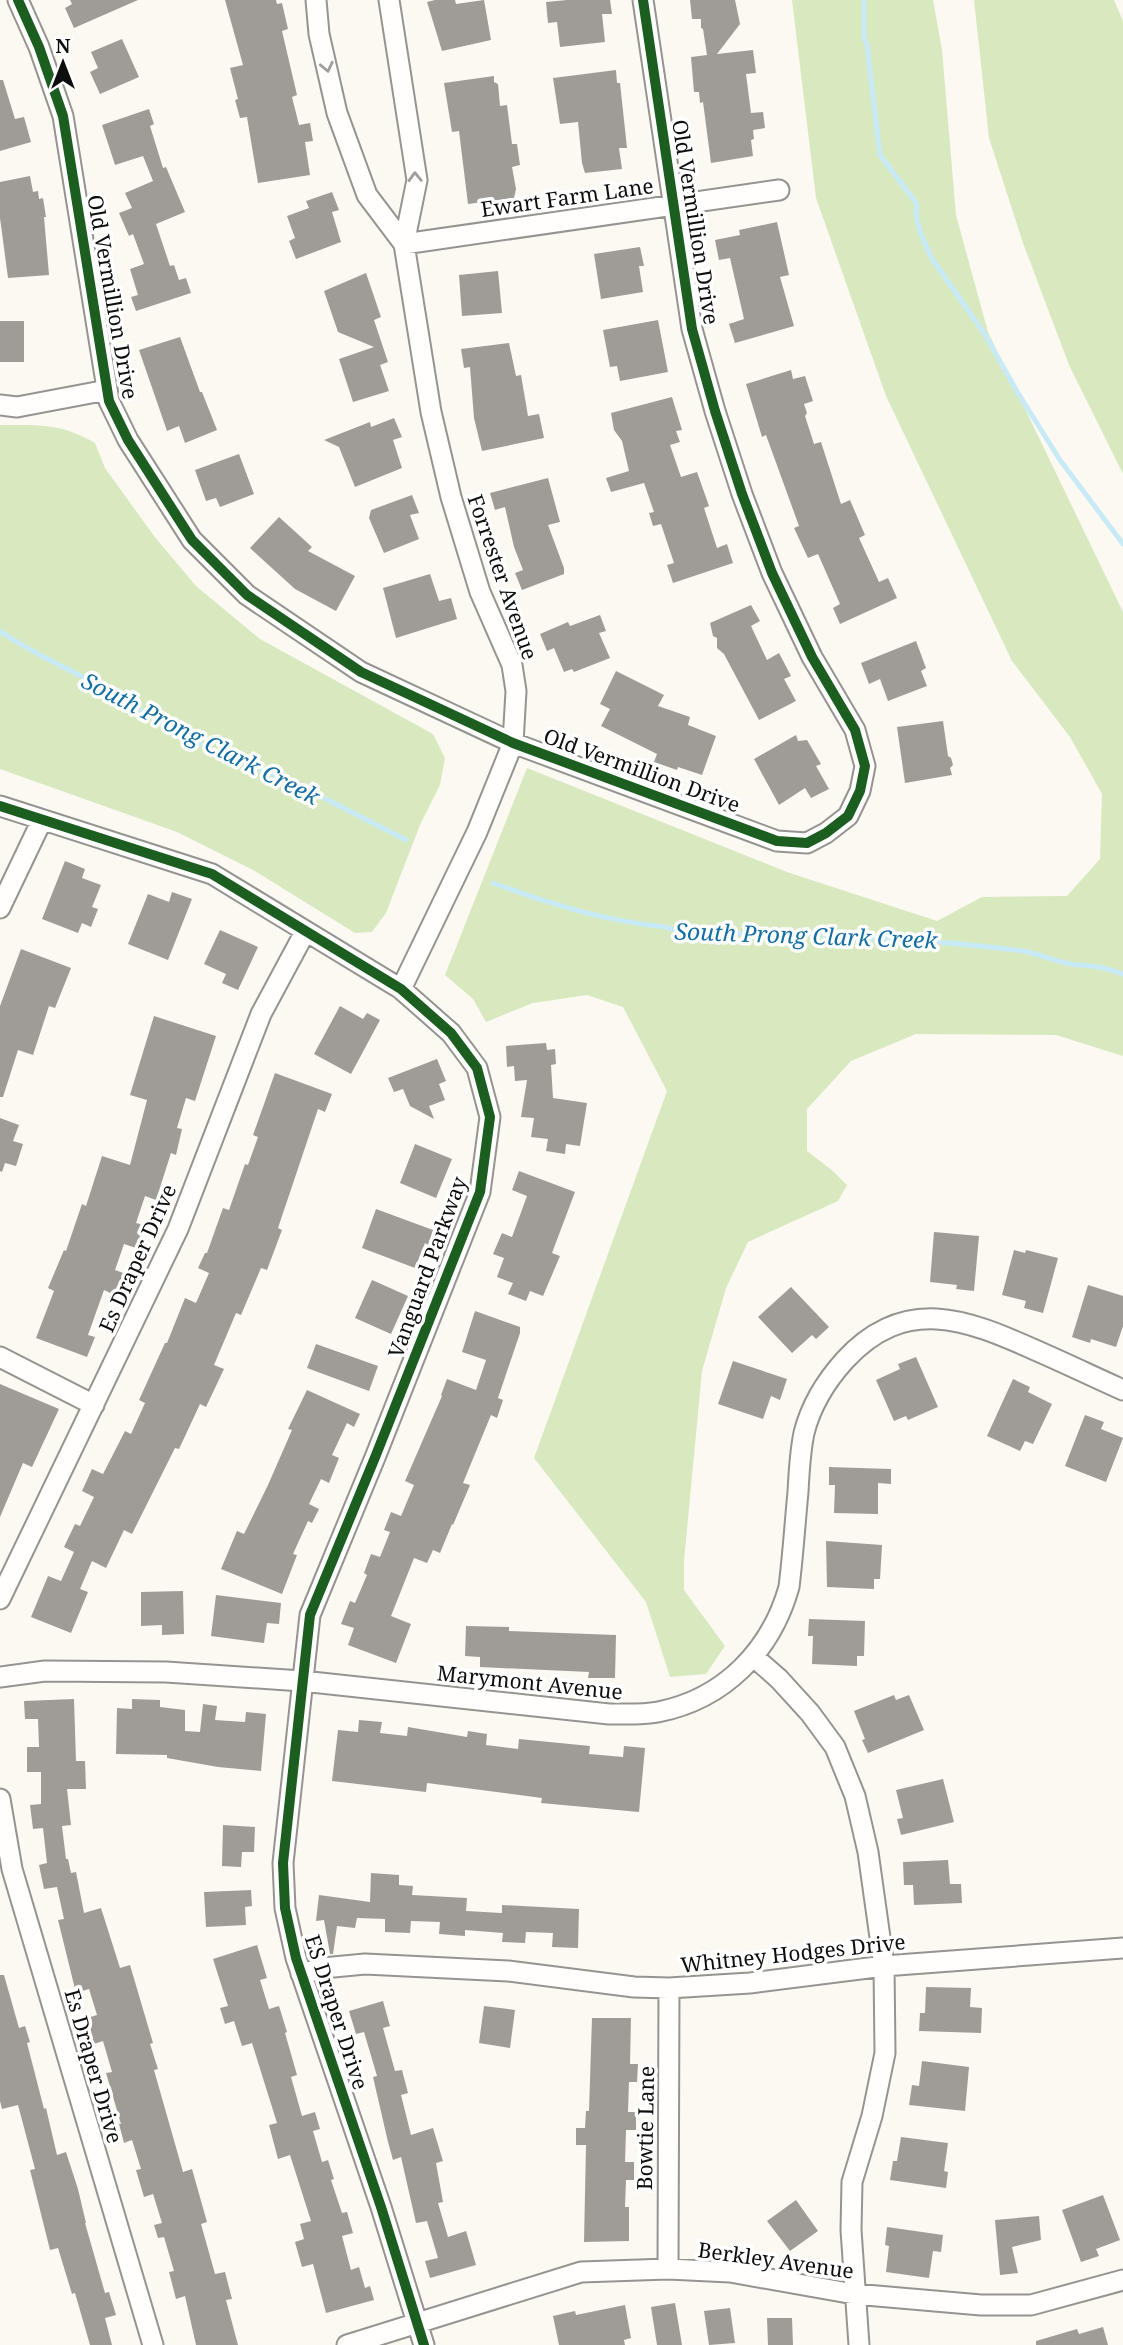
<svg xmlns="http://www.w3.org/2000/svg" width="1123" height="2345" viewBox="0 0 1123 2345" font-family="'Noto Serif',serif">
<rect width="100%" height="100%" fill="#fcf9f2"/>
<path fill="#d8e9bf" d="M792,0H933L942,50L956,215L988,332L1123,612V1056L1056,1035L916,1034L851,1061L807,1109V1151L833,1171L847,1185L838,1201L748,1242L726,1288L702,1371L684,1561V1590L725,1646L706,1674L670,1677L646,1602L534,1458L667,1091L623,1007L587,995L533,1003L486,1022L473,999L445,975L527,768L787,872L937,921L982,897L1067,896L1100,859L1102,794L1070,737L1012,661L886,396L816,198Z
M974,0H1114L1123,21V474L1069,365L1023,243L989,138Z
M0,425C39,425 61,423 95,443L105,468L154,536L196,586L260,639L433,734L445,758L440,785L420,825L386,913L372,932L355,933L253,870L177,832L0,769Z"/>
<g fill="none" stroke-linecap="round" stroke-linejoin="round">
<path stroke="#c8eaf6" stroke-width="5" d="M864,0V39L867,45L880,155L917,204C913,220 925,244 932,259L984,333L1018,393L1060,460L1123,544
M0,631C32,654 69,668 103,688C146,712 199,750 246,762L324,798L406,840
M493,883C551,904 604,921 665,927C676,932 689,930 701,933L833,935C848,933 861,938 876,938C926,940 974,945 1024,951C1040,954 1055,962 1071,964C1081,966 1092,965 1103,968C1109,969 1116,972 1123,974"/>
</g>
<path fill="#9f9c98" d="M70,0H138L74,28L65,8L72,4Z
M225,0H276L277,4L282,3L288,29L282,31L297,95L292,97L299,125L310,123L313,141L305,142L310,175L258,183L247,117L240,118L235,100L238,99L230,68L243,65Z
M435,0H455L456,4L484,0L491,40L442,51L427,2Z
M567,0H610L612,14H602L605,42L560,47L557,22L548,23L546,2Z
M690,0H735L740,24L717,54L753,50L756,73L746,74L751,113L763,112L765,128L753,130L754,139L751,140L753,156L711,163L703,102L700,103L699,92H694L691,57L707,55L703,29L701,28V19H692Z
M122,39L139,77L100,94L90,72L98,68L91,52Z
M616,70L617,83H620L627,148H619L622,169L585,173L582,163L578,122L560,124L553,78Z
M494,76V82L498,84L500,106L507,105L512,144H517L520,165L512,167L516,189L514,198L468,204L459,131L452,132L444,83Z
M0,80H3L15,119L24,117L31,142L0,151Z
M149,109L154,124L150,126L163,168L166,167L185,212L156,224L170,266L174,265L179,280L186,278L191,293L136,311L131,297L138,295L130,269L144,264L133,234L129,236L119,213L132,208L125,193L153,181L143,156L115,165L102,125Z
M30,176L33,192L38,191L39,199L43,198L46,217H44L49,275L8,278L0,218V182Z
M332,192L339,210L332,212L341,242L296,259L289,241L295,238L287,216L309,208L306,201Z
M777,222L789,275L780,277L794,326L735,343L729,324L744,319L730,258L719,260L715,240L740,235L739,230Z
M640,247L644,266H639L643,292L601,299L594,254Z
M498,271L502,313L462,316L459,275Z
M366,273L381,317L374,320L388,362L380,365L389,391L353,402L339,359L374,347L338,332L324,291Z
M658,320L668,372L620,381L617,366L610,367L603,330Z
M0,321H24V362H0Z
M180,337L200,392H202L217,430L185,443L179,426L167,431L139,350Z
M509,343L516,376L521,375L528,416L539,414L544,438L482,451L474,418L470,367L464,368L461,349Z
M791,370L793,379L805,376L813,401L804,404L807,413L805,416L814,444L821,442L841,504L850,500L865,535L859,538L879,582L888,578L897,598L840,624L833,608L840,604L818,554L808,558L794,528L799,526L766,435L762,437L746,384Z
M672,397L682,430L676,431L680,442L670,445L681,477L697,472L709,506L704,508L717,548L727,544L733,563L673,583L667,565L674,563L661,524L653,526L649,513L654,512L644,483L611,492L606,478L629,471L622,441L614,430L611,413Z
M394,418L402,437L393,440L402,468L355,487L339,447L324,440L370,422L371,427Z
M239,454L254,494L220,507L216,498L206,501L195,470Z
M548,478L560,522L548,525L564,568V574L522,590L515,573L523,570L514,547L505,507L495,510L490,493Z
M412,495L419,513L410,515L419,539L384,553L369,518L371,510Z
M279,517L312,547L308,551L355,576L336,611L295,589L250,548Z
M430,574L439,601L451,598L457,619L396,638L383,588Z
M751,605L760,621L751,626L767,660L779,653L791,676L784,679L796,701L759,720L724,654L717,648V638L713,636L710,623Z
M600,615L606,631L599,633L610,658L574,672L572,669L564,672L554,648L547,651L540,634L568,622L570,626Z
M916,641L926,668L921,671L927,686L888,701L880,679L869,684L861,663Z
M616,671L664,695L658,706L690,717L688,725L716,736L702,775L678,767L677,770L654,762L657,754L601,726L610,709L600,704Z
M943,721L948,756L951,758L953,765L950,768L952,775L905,783L897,727Z
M796,735L798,741L807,740L821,764L816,766L829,789L811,798L805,788L779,805L754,759Z
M65,861L85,869L82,878L101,885L92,907L98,909L91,927L82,923L78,933L42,919Z
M172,892L192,899L168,960L128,944L148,894L169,902Z
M220,930L258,947L238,990L222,983L226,974L204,964Z
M21,949L71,968L55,1008L49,1006L33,1055L18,1050L3,1097H0V1006Z
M340,1006L363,1019L367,1013L380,1020L351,1074L314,1054Z
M154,1016L216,1036L195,1101L186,1098L177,1128L182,1129L176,1155L171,1153L156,1200L145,1196L136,1223L144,1225L136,1248L124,1244L115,1270L126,1274L117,1296L104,1290L88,1335L95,1337L87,1357L36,1338L54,1291L48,1288L64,1250L66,1251L82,1204L86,1206L102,1156L130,1165L147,1100L130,1095Z
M546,1043L547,1050L555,1049L556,1064L551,1065L553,1098L587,1103L580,1146L566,1144L565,1154L546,1151L548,1139L531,1137L534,1118L521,1117L527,1080L515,1081L514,1066L507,1067L506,1046Z
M437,1059L446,1081L439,1084L445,1100L429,1106L434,1119L410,1106L403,1089L394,1092L388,1078Z
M275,1073L332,1094L325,1112L318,1109L278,1228L282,1230L267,1270L261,1268L241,1315L236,1313L214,1365L224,1369L206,1407L200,1404L179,1449L175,1448L132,1534L124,1530L106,1568L92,1561L80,1589L88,1592L71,1633L31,1617L48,1576L61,1581L74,1552L64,1547L75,1524L80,1526L94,1497L82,1491L92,1469L103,1474L125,1431L131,1434L145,1403L139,1400L165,1343H167L185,1298L196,1303L209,1273L198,1268L205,1253H207L223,1208L229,1210L245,1164L248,1165L258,1137L253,1135Z
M0,1118L19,1125L13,1141L23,1144L16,1166L5,1163L2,1172L0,1171Z
M415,1144L452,1159L436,1198L400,1183Z
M519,1171L575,1192L552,1253L560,1256L543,1296L530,1291L526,1301L508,1294L513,1283L497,1277L504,1258L493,1254L502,1233L512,1237L527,1196L512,1190Z
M376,1209L433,1230L428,1245L425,1243L415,1268L362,1248Z
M934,1232L979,1236L974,1291L956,1289L957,1285L930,1282Z
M1014,1250L1025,1253L1026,1250L1058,1258L1043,1313L1024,1308L1026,1301L1002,1295Z
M372,1280L408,1296L391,1334L355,1318Z
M1088,1285L1123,1296V1326L1116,1347L1091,1339L1090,1343L1072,1337Z
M791,1287L829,1327L816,1339L812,1335L792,1353L758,1317Z
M475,1311L520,1327V1333L498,1398L503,1400L497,1418L491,1415L463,1483L470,1485L453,1525L452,1524L440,1553L433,1550L427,1563L414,1558L391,1616L411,1624L396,1663L348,1645L354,1628L341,1624L350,1601L355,1603L367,1575L364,1573L371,1554L380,1557L390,1532L384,1530L391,1512L401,1516L414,1485L405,1481L442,1396L441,1395L447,1379L476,1390L486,1360L462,1352Z
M316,1344L378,1366L369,1391L307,1368Z
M916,1357L938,1407L908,1420L906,1416L894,1421L876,1380L900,1369L898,1364Z
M733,1361L787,1379L780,1400L771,1396L763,1419L718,1404Z
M1013,1379L1030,1387L1028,1392L1052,1404L1033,1444L1025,1441L1020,1451L987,1436Z
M0,1384L59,1409L32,1467L23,1463L0,1517Z
M307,1390L360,1414L354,1427L347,1423L332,1455L339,1458L329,1483L321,1479L309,1504L319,1509L312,1523L308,1521L293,1554L297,1555L282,1594L221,1569L237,1531L244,1534L268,1485L292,1430L288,1429Z
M1085,1415L1104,1422L1101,1429L1123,1438L1106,1482L1065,1466Z
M829,1467L891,1469V1484L878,1483V1514L834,1513L835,1485H829Z
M826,1541L882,1545L880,1579H874V1589L827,1587Z
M183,1591L184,1634L162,1635V1625L141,1626V1592Z
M216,1595L281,1603L279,1624L267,1623L264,1643L211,1636Z
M809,1619L865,1621L864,1656H857V1666L812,1664L813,1636H808Z
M466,1626L509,1627V1631L616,1635L615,1678H588L589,1672L480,1667V1657L465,1656Z
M894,1695L896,1700L909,1695L924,1730L868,1753L862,1740L865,1739L854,1711Z
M74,1699L76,1761H85L86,1789H67L71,1825L62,1826L66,1859H68L71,1873L76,1872L84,1913L101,1908L120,1968L130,1965L153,2043L150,2044L158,2069L154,2070L183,2172L192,2169L207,2222L201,2224L215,2274L225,2272L232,2299L226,2300L238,2345H196L185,2296L176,2299L169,2272L174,2271L164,2237L158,2238L154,2225L162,2223L153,2194L144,2197L136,2170L141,2169L132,2140L124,2143L119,2124H121L106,2073L112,2072L103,2041L94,2044L87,2018L97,2015L89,1989L76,1993L58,1920L64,1919L57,1887L44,1889L39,1865L47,1863L43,1828L33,1829L30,1805L41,1804V1772H27V1747H39L38,1719H25L24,1701Z
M132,1699L160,1700V1707L185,1710V1731L200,1732L203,1704L217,1706L215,1720L245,1722L246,1712L266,1714L261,1771L218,1767L167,1758V1755L116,1754L117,1708L132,1709Z
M359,1720L382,1722L380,1733L407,1736L408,1727L467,1737L468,1731L487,1734L486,1745L518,1749L519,1739L590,1746L589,1754L623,1757L624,1746L645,1748L639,1812L541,1803L542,1798L427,1783L426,1792L332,1781L338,1730L358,1732Z
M943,1779L954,1822L901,1835L897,1819L903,1818L896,1790Z
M223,1825L255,1827L254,1852H242L241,1867L222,1866Z
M948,1860L950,1884H961L962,1903L914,1905L913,1885H904L903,1862Z
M371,1873L399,1875V1885L413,1886L412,1895L467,1898L466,1911L502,1913V1905L579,1909L578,1948L552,1947L553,1933L526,1932L525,1943L502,1942L503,1933L465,1930V1936L439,1934L440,1922L411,1921L410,1933L385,1932V1919L357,1918L355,1928L337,1926L333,1954H330L324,1920L316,1921L319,1895L370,1902Z
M251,1890L252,1906L245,1907L246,1925L206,1927L204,1892Z
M257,1945L267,1978L260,1980L269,2009L279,2006L287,2032L285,2033L297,2075L291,2077L302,2116L315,2112L320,2129L313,2131L322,2162L328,2160L334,2179L331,2180L342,2213L347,2212L353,2233L342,2236L351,2270L359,2267L365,2288L370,2286L374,2300L326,2313L313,2264L302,2267L295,2242L304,2239L300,2224L311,2221L290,2155L278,2159L269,2125L277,2123L252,2043L242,2046L234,2021L225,2024L220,2008L228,2006L213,1959Z
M0,1975H4L19,2028L25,2026L30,2042L27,2043L44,2109L46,2108L57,2155L66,2152L78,2189L86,2223H85L105,2293L109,2292L116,2315L105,2318L112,2345H90L75,2293L72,2294L58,2248L50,2250L30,2170L35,2169L18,2105L2,2109L0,2101Z
M926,1987L971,1988L970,2007L982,2008L981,2033L919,2031L920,2013H925Z
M383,2001L390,2026L383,2028L395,2071L402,2070L408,2093L401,2095L411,2135L433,2128L443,2161L436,2163L443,2202L438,2203L448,2237L466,2231L476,2265L430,2278L425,2261L438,2258L427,2221L416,2223L401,2157L393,2160L388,2142L373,2077L377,2076L364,2032L356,2034L349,2011Z
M484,2006L515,2010L510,2048L479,2043Z
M592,2018H631L630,2064H638L637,2082H629L628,2112H636V2130H626L625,2162H634V2180H626L625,2207H629V2241L584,2242L586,2145H576V2128H585L586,2111H589Z
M922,2061L969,2067L965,2111L909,2105L912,2085L919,2086Z
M901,2137L948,2143L944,2171L948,2172L946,2188L890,2180L893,2161H897Z
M1103,2195L1120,2240L1096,2249L1099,2256L1081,2262L1062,2210Z
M796,2200L818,2231L790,2251L767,2221Z
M1039,2216L1041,2240L1012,2247L1018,2273L1000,2275L995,2220Z
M887,2227L943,2235L941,2252L933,2251L929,2278L886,2272L889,2246L885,2245Z
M675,2303L682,2345H657L651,2307Z
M625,2305L631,2338L624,2340L625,2345H559L553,2316L575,2311L576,2315Z
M730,2308L735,2343L709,2345L704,2311Z
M767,2318H792L793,2345H768Z
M1103,2327L1108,2345H1036V2341L1077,2329L1079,2334Z"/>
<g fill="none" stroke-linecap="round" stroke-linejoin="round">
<defs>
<path id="minor" d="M18,0L39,47L63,116L109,401L128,440L192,540L247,595L361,672L513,743L777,841L807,843L826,833L848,816L860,791L865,766L855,730L812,657L772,573L742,494L715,411L692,329L643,0
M316,0L319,34L337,113L367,195L404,244
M389,0L417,180L404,244L431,412L451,497L480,592L512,665L516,691L513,743L477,832L401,989
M404,244L779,190
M0,405L17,407L107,390
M0,806L212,874L401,989L451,1033L477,1068L490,1117L480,1192L376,1455L310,1615L283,1863L285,1908L296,1958L381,2207L424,2345
M0,908L42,820
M0,1357L94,1405
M0,1599L178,1229L261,1014L305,932
M754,1657L779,1679L810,1713L835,1747L855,1796L868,1852L884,1966L885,2053L872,2116L852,2182L851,2230L859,2345
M0,1677L45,1671L166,1672L302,1681L609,1714C625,1714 642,1715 658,1712C724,1699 771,1651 789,1587C793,1555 795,1523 798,1492C799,1472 800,1452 804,1433C811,1405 826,1381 845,1360C905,1295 966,1319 1035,1350C1065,1363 1094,1377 1123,1390
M0,1799L12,1869L153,2345
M301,1974L323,1968L365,1964L508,1971L634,1987L669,1988L750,1983L884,1966L1123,1948
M668,2269L669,1988
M347,2345L581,2272L668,2269L730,2272L854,2294L981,2305H1031L1123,2280"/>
</defs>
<use href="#minor" stroke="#959491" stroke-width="23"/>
<use href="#minor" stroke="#fffefd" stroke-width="19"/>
<defs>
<path id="cycleway" d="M18,0L39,47L63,116L109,401L128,440L192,540L247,595L361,672L513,743L777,841L807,843L826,833L848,816L860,791L865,766L855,730L812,657L772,573L742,494L715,411L692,329L643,0
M0,806L212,874L401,989L451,1033L477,1068L490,1117L480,1192L376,1455L310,1615L283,1863L285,1908L296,1958L381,2207L424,2345"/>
</defs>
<use href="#cycleway" stroke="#fff" stroke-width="15"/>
<use href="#cycleway" stroke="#1b5e20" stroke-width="10"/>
</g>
<defs><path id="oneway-chevron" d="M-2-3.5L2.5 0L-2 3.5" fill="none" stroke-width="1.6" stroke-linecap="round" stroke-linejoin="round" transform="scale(1.75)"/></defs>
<g stroke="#9f9e9d">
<use href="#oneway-chevron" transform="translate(327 67) rotate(78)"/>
<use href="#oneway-chevron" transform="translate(415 177) rotate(-91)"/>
</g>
<g text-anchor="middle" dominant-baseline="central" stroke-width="7" stroke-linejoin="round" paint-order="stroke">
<g font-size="21" fill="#0e0e0e" stroke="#fff">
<text transform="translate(567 197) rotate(-8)">Ewart Farm Lane</text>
<text transform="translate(696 222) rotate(81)">Old Vermillion Drive</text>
<text transform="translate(113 297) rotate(80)">Old Vermillion Drive</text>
<text transform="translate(503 577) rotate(71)">Forrester Avenue</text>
<text transform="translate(642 770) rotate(20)">Old Vermillion Drive</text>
<text transform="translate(137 1258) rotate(-66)">Es Draper Drive</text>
<text transform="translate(427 1267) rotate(-70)">Vanguard Parkway</text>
<text transform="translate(530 1682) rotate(6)">Marymont Avenue</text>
<text transform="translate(793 1953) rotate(-6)">Whitney Hodges Drive</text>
<text transform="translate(337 2012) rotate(72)">ES Draper Drive</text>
<text transform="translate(94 2066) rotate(74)">Es Draper Drive</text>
<text transform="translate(645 2128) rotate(-89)">Bowtie Lane</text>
<text transform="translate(776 2260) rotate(8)">Berkley Avenue</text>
</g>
<g font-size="23" font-style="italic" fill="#136ea5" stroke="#fff">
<text transform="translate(201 738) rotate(27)">South Prong Clark Creek</text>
<text transform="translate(806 935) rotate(2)">South Prong Clark Creek</text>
</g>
</g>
<g transform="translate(63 63)" stroke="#ffffff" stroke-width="5" paint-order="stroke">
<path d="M0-5L12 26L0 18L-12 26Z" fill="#0e0e0e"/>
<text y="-10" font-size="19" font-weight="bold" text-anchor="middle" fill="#0e0e0e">N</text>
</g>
</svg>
